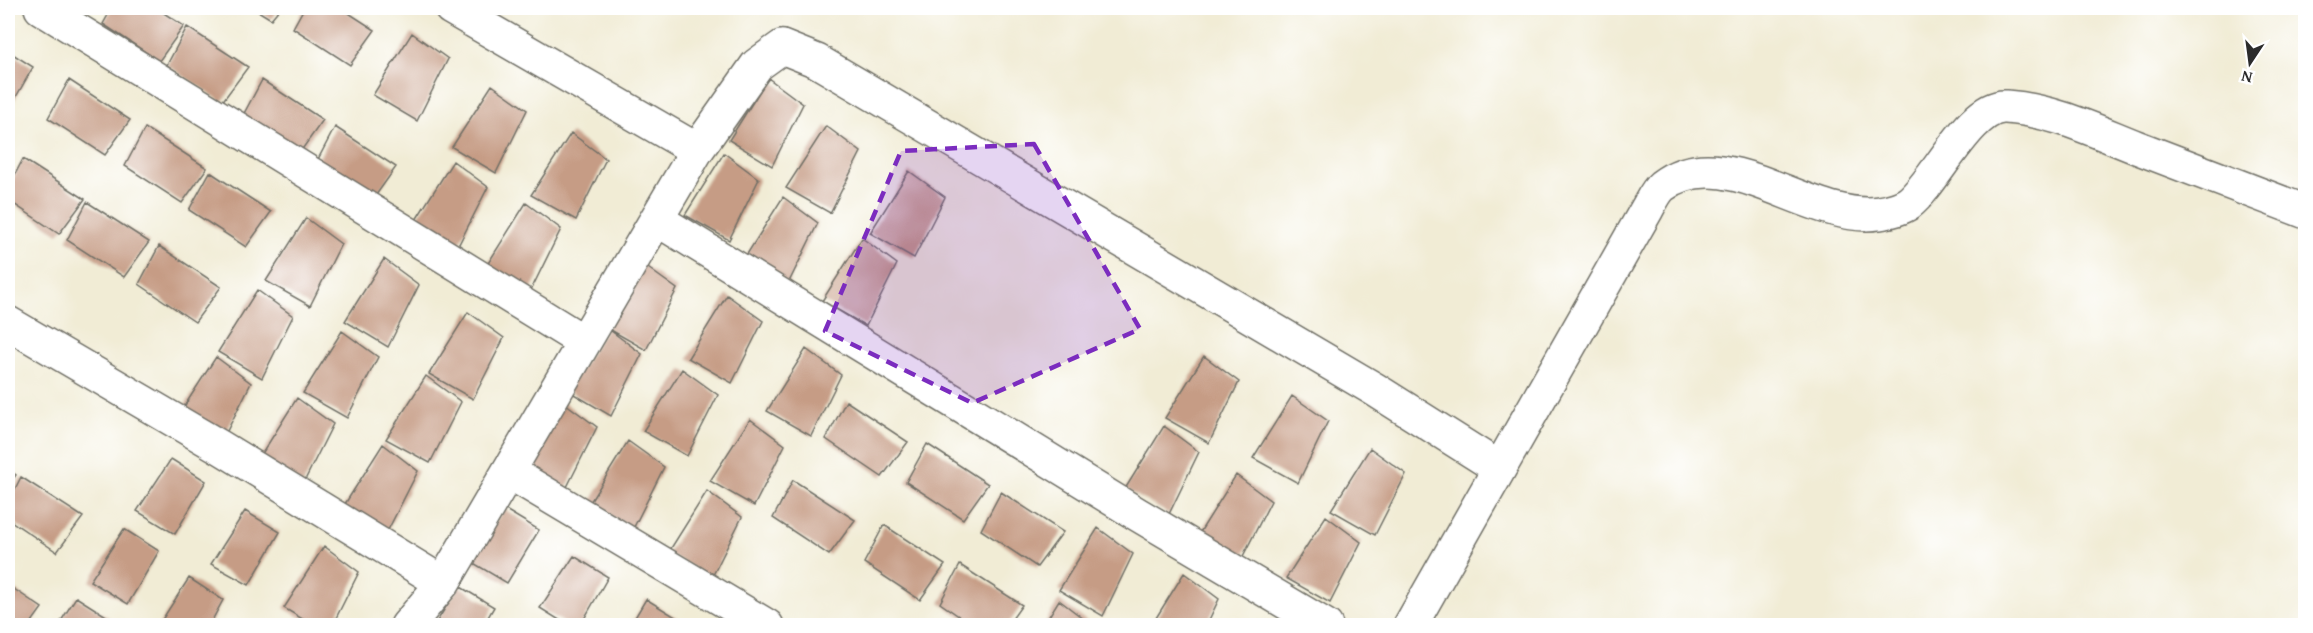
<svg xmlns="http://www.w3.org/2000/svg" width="2313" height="633" viewBox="0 0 2313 633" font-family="'Gentium Book Plus',serif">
<rect width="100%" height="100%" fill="#fff"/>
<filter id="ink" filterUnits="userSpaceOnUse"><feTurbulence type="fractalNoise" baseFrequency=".0167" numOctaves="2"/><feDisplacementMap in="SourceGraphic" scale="12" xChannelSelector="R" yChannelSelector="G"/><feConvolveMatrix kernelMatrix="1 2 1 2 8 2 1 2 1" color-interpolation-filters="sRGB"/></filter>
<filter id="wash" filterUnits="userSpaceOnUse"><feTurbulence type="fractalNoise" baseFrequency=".008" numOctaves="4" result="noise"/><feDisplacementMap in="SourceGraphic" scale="24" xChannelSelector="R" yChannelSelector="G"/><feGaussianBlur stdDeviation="1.35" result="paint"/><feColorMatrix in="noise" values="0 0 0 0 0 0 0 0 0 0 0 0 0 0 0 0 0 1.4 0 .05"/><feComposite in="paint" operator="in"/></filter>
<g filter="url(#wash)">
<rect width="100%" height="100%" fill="#f1ecd5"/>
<g id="blocks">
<path fill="#c69c85" d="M112,8H156L184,26L159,61L103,24Z
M253,8H280L271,19Z
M304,8H341L375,30L350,65L293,28Z
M187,27L248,67L222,102L167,65Z
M412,33L448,59L417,121L373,95Z
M8,51L33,67L8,111Z
M768,78L803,104L772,166L729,140Z
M69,80L130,120L105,155L48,118Z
M262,80L323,120L298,155L241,119Z
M492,85L527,110L496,173L452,147Z
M826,126L861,152L830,213L786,188Z
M335,127L396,167L371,202L315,165Z
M145,128L207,168L182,203L125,166Z
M571,133L606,159L576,220L531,195Z
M724,153L759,179L729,240L685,215Z
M23,159L85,199L59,234L8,200V188Z
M453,161L488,187L457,248L414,223Z
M909,171L945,197L914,258L870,233Z
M210,172L271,212L246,247L189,210Z
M783,197L818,223L788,284L744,259Z
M87,202L149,242L124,277L67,240Z
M526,203L561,229L531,290L487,265Z
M306,218L341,244L310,306L266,281Z
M862,238L897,264L866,326L822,301Z
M159,246L221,287L195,322L139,284Z
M384,259L419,285L388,347L345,321Z
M641,263L677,289L646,350L602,325Z
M257,290L293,316L262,378L218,352Z
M727,295L763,321L732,383L688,358Z
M468,312L504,338L473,399L429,374Z
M607,328L642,354L611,416L567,390Z
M342,331L378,357L347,418L303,393Z
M806,349L841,375L811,436L767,411Z
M1204,356L1239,382L1209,443L1165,418Z
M216,357L251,383L220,445L176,419Z
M682,369L718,395L687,456L643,431Z
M426,376L461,402L430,463L386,439Z
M1292,396L1328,421L1298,483L1253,458Z
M297,398L333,424L302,486L258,460Z
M562,401L597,427L566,489L523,464Z
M846,401L908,442L882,477L826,439Z
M750,419L785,445L754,506L710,481Z
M1164,426L1199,452L1169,514L1125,489Z
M628,441L664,467L633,529L589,504Z
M383,444L418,471L387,532L343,507Z
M927,444L988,484L963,519L906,482Z
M1370,448L1406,474L1375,535L1331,510Z
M171,459L206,481L175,534L137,511Z
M8,469L16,475L8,486Z
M1236,475L1271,501L1240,562L1197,537Z
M21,477L83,517L57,552L8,519V503Z
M793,480L855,520L829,555L773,518Z
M707,491L742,517L711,579L668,553Z
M1001,492L1063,532L1037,567L981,530Z
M504,509L539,530L507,583L470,561Z
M245,511L280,532L249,585L211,564Z
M1326,516L1361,542L1330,603L1286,578Z
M884,525L945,565L920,600L864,563Z
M1098,528L1133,554L1103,616L1059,590Z
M124,529L159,551L128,604L90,581Z
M324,546L359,572L332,626H314L284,608Z
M574,556L608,577L580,626H569L540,608Z
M960,565L1022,605L1007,626H973L940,603Z
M1184,573L1219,599L1206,626H1151Z
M189,578L223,600L209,626H158Z
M8,585L42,608L29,626H8Z
M459,586L494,607L483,626H434Z
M76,597L111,619L107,626H58Z
M646,599L682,621L679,626H630Z
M1059,600L1093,626H1043Z"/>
</g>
</g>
<g filter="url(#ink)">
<use href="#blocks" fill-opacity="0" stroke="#706f66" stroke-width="1.5"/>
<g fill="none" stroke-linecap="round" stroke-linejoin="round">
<defs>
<path id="minor" d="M41,8L584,342
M451,8L697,150
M658,220L1137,514L1326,626
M8,323L220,447L443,583
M509,472L767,626
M407,626L443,583L697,150L757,65L782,47L817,61L1374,389L1499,468
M1410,626L1647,209C1651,202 1656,191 1662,186C1725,137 1811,224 1879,213C1888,212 1902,208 1909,203C1936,182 1971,104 2006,107C2052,110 2093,130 2136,147C2192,168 2249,190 2306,212"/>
</defs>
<use href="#minor" stroke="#706f66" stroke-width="36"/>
<use href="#minor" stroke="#fff" stroke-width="33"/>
</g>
</g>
<path fill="#7b2cbf" fill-opacity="0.2" stroke="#7b2cbf" stroke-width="4.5" stroke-dasharray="12 8" stroke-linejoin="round" d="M1034,144L1140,329L972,403L825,331L901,151Z"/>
<rect width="2313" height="633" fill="none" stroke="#fff" stroke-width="30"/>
<g transform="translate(2250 63) rotate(193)" stroke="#ffffff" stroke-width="4.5" paint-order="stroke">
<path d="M0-4.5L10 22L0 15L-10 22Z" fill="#2b2b2b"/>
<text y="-9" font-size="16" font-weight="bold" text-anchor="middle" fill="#2b2b2b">N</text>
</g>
</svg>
